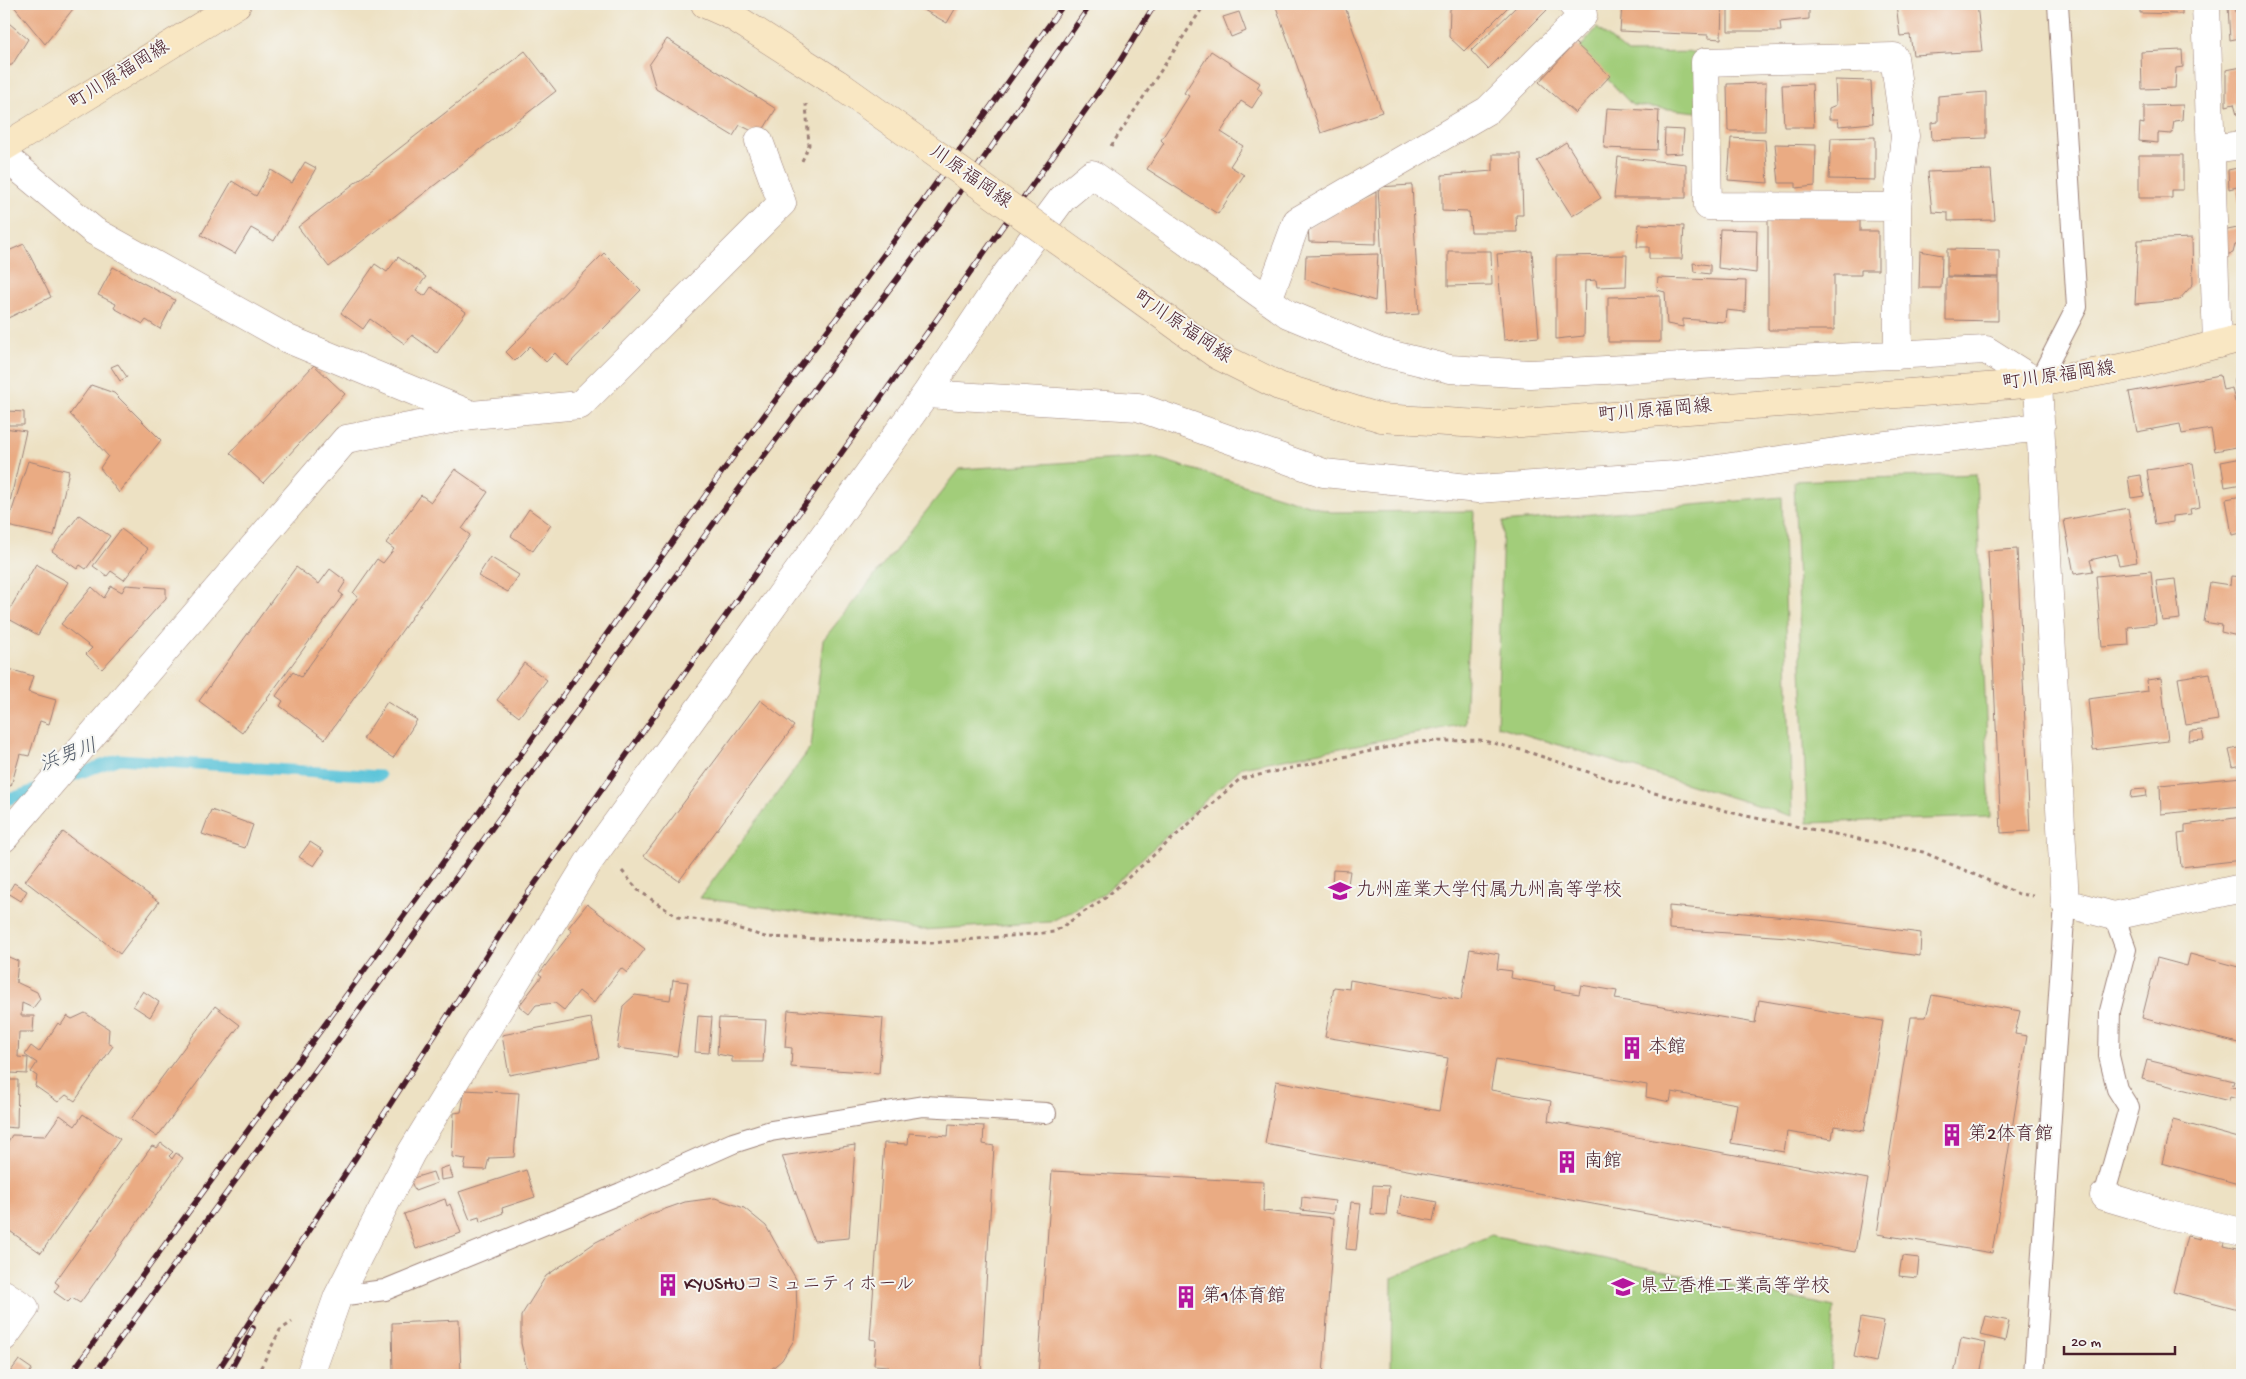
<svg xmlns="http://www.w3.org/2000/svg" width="2246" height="1379" viewBox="0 0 2246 1379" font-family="'Gochi Hand','Klee One',sans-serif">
<rect width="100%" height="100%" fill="#f6f6f2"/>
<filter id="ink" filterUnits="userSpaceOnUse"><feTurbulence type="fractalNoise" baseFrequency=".02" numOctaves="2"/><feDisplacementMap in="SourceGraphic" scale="10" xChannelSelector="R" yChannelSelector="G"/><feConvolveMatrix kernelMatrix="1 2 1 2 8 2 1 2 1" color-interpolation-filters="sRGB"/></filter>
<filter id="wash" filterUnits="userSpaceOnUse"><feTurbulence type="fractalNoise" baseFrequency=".0096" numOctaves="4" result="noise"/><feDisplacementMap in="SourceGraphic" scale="20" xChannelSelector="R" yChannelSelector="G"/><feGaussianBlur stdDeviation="1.12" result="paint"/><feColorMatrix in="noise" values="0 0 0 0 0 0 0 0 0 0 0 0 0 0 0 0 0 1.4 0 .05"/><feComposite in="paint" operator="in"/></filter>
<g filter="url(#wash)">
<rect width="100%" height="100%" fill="#ede1c3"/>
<path fill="#a2cd7a" stroke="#767652" d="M1597,28L1628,53L1705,52L1697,112L1632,105L1579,49Z
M1153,457L1331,512L1474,511L1465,724L1242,767L1102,895L1050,922L922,930L700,898L811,747L823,640L960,469Z
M1976,474L1990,817L1807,823L1794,481Z
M1782,497L1792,816L1497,726L1503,522Z
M1491,1235L1834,1307L1830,1375H1391L1392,1278Z"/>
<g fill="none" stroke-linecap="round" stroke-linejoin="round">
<path stroke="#5cc4d9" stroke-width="11" d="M64,779L119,759L380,776
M4,801L37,789"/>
</g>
<g id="blocks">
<path fill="#eaab83" d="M12,4H77L45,44Z
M913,4H958L947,23Z
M1275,4H1344L1382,112L1321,133Z
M1456,4H1511L1464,51L1449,37L1450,9Z
M1519,4H1542L1547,10L1488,69L1471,51Z
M1583,4H1601L1594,13Z
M1622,4H1722L1721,39L1708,38V35L1620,31Z
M1728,4H1809V19L1780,22L1781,31H1728Z
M1896,4H1977L1982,51L1913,55L1910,35L1900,36Z
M2140,4H2182V14L2140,13Z
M2234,4L2235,12L2242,10V26L2239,27L2240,38L2230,40L2228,6Z
M1239,12L1246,31L1231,37L1223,17Z
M4,19L28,39L12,65L4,66Z
M667,39L776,109L760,135L740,125L733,136L656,89L649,65Z
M1575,43L1610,76L1575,113L1539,82Z
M2182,50L2183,67L2176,68L2175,88L2142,89L2141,52Z
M525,51L556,91L329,267L298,227Z
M1211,51L1260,83L1257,88L1262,92L1252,108L1241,101L1221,132L1243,146L1230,166L1244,175L1218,214L1147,169L1164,143L1161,140L1189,96L1184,93Z
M2242,67V114L2237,115L2234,104L2226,106V70Z
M1835,80L1871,81L1873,123L1839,126L1838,119H1829V108L1836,105Z
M1766,83L1765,131H1728L1727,84Z
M1812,84L1814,127H1784L1782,85Z
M1986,92V138L1932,140L1931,123L1938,122V96Z
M2183,105L2182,120L2174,121L2172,134L2158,133V143L2139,141L2140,123L2144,124V106Z
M1607,108L1659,111L1657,150L1604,148Z
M1665,129L1684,130L1682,153L1664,154Z
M1875,137V180L1829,179L1831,138Z
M1731,138L1765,140L1768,183L1728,180Z
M1566,142L1601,198L1572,216L1537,161Z
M1775,144L1816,145L1815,186L1796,188V183H1779Z
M1493,154H1521L1523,215H1516L1517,232H1471L1469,212L1442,211V175L1493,171Z
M2139,155H2183V190H2172V198H2139Z
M1618,157L1686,164V198H1614Z
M305,162L316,168L274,241L251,228L235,254L201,235L232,181L256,196L271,170L292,183Z
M2242,167V212L2240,213L2237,187L2229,189L2228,170Z
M1991,170L1995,220L1948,221V213L1932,212L1928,172Z
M1412,185L1419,314L1385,316L1378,187Z
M1376,192V244L1309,242L1308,227Z
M1768,211L1860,216V231H1878V270H1861V275H1834V330H1768Z
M1639,224L1684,226L1682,259H1649V247H1637Z
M2242,227V244L2235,245L2233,253L2225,255L2223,231Z
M1720,229L1757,230L1756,273L1718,268Z
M2192,238L2193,284L2179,300L2135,304L2138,240Z
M24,244L51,297L4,320V253Z
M1947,249L1999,250V277L1947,276Z
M1448,251H1491L1492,285L1448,286Z
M1532,251L1539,337L1504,340L1497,254Z
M1920,251L1942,255L1941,288H1919Z
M604,253L641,290L567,366L555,353L546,362L530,346L515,361L506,352Z
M1378,254L1375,301L1305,279L1306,256Z
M1627,255L1626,286L1597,287L1596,280L1585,281L1584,336L1556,339V256Z
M398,257L426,277L416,290L425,296L431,287L466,312L437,353L412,335L405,344L370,319L363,329L341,313L375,264L387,272Z
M1693,263L1710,265V274L1694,272Z
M113,267L175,300L160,329L146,320L143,324L114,308L116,304L98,295Z
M1946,277L1998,278V321L1946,320Z
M1658,278L1746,281L1745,312L1726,310L1725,322L1683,319V327L1667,324L1665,292L1657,290Z
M1660,296V342H1608V297Z
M118,364L127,377L120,381L111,367Z
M314,365L345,394L263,483L230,453Z
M2220,375L2223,390L2232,388L2235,402H2238L2234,379L2242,377V446L2215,451L2211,429L2182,434L2180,424L2137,432L2129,392Z
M91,385L114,393L161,440L119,493L100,468L108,456L70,414Z
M8,411L24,412V425H8Z
M4,428L26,431L5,524H4Z
M2242,458V484L2225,487L2221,462Z
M28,461L69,471L54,536L7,526Z
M2193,463L2200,507L2190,509L2191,514L2173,516V522L2155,525L2147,470Z
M455,469L488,492L462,529L470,535L325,739L280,706L283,701L276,696L293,672L301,677L358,597L353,593L377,559L383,563L394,549L386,543L421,495L431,502Z
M2141,475L2144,496L2131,498L2128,477Z
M2242,496V533L2232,535L2226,499Z
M2128,508L2137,562L2119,565L2116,554L2090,560L2093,571L2074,574L2064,520Z
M529,509L551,525L533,551L511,536Z
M79,515L110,536L86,569L80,565L77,569L52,551Z
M121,529L148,549L124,580L111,571L107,576L93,566Z
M2017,549L2030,831L2001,833L1988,551Z
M490,557L519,575L508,592L478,576Z
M36,564L68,582L38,635L5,617Z
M296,567L319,584L330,569L346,581L339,592L343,595L242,733L199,701Z
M2151,571L2156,624L2128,627L2129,645L2102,647L2096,576Z
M2231,576L2242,577V637L2221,632L2222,625L2204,622L2210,582L2230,585Z
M2175,579L2180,619L2162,621L2156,581Z
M126,585L166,588V598L102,669L86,654L92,648L61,624L92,587L104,598L111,586L122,592Z
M524,663L547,680L519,717L497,700Z
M9,669L33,676L28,692L56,700L49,724L40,721L29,756L20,754L11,786L4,784V678L6,679Z
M2210,673L2218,720L2186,725L2178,678Z
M2161,678L2168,741L2093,750L2088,699L2148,691L2147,680Z
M760,700L794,726L679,881L644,856Z
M387,702L417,720L393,758L363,739Z
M2202,730L2204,740L2189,741L2190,731Z
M2242,747V765L2233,767L2229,750Z
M2242,777V806L2161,814L2160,785Z
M2146,789L2147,796L2131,798L2132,790Z
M211,810L253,825L245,848L202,834Z
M2242,817V860L2181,867L2178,834L2185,833V825Z
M63,832L159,902L120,954L25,881Z
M310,842L324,851L314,866L299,857Z
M1333,870L1350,871L1347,891L1332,888Z
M14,883L27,891L21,901L8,893Z
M587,904L645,949L627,973L621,968L594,1003L579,991L564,1010L555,1003L536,1005L529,1014L519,1006L542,976L539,974L572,931L568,928Z
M1669,906L1829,921L1921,933L1920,956L1788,937L1669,929Z
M1470,949L1499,954L1497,969L1512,971L1511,978L1555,986L1554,990L1579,994L1581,985L1617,991L1615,999L1755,1023L1759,1000L1883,1021L1864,1131L1834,1126L1832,1139L1787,1132L1784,1152L1731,1143L1737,1104L1672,1092L1670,1102L1646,1097L1647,1085L1496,1059L1491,1088V1090L1551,1101L1548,1121L1868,1179L1855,1252L1265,1144L1276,1081L1439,1111L1448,1058L1325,1037L1334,987L1349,989L1350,980L1461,1000Z
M2190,954L2242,968V1044L2142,1018L2157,958L2187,966Z
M4,955L18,961L16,982L37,992L40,999L33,1008L22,1003L21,1016H34L33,1032H19L18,1057L28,1058L27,1074L11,1073L10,1080H18L17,1128L4,1127Z
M673,980L688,982L677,1056L617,1048L623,1006L635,995L670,1000Z
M143,991L159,1002L150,1017L133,1006Z
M1932,995L2020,1011L2015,1034L2027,1036L1992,1253L1877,1234L1911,1017H1926Z
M215,1006L240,1025L157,1137L131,1119Z
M788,1010L883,1018L879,1073L791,1067L792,1048L785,1047Z
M85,1013L109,1029L108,1043L113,1046L75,1101L66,1095L58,1102L35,1086L37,1076L31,1072L37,1063L25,1055L31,1046L39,1052L58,1023L61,1025L67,1016L72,1019Z
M698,1016L712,1017L709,1053L695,1052Z
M591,1018L599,1058L509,1075L502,1035Z
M719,1018L766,1020L763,1062H732V1057L717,1054Z
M2147,1060L2234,1081L2232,1087L2242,1089V1100L2230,1097L2229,1101L2142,1079Z
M465,1090L519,1093L514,1157L489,1158L486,1170L464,1169L466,1159L452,1157L454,1113L461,1112Z
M83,1114L120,1139L41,1253L4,1227V1148L12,1135L45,1136L60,1115L75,1126Z
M2173,1120L2242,1139V1185L2162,1163Z
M949,1124L984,1126L983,1144L994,1146L981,1373L994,1375H888V1366L874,1365L876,1340L870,1339L884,1143L908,1144L909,1133L948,1136Z
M161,1143L173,1152L169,1156L172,1159L176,1153L183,1158L80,1303L72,1298L68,1302L54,1292L59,1285L55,1282L152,1146L157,1148Z
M855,1145L849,1238L814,1241L782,1156Z
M449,1166L453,1178L441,1180L440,1169Z
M526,1170L535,1197L502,1208L503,1213L480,1222L479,1217L470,1220L459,1192Z
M1052,1171L1264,1182L1263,1211L1334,1218L1323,1375H1038Z
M433,1172L437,1183L415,1191L410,1179Z
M1373,1185L1389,1186L1386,1215L1371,1214Z
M1401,1195L1437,1202L1433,1221L1398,1214Z
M1302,1197L1335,1201L1333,1214L1301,1210Z
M715,1198L744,1208L766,1226L796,1279L797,1312L794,1340L782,1360L764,1375H528L521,1343V1316L546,1276L596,1242L651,1214L685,1202Z
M445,1199L447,1206L450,1204L461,1233L416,1249L404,1214Z
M1351,1202L1361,1203L1356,1250L1346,1249Z
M2202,1234L2226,1240L2224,1246L2242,1250V1310L2173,1292L2187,1236L2200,1239Z
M1902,1256L1919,1258L1917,1278L1899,1276Z
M1986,1316L2009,1321L2005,1341L1981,1335Z
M1861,1318L1884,1322L1876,1362L1854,1357Z
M459,1320L461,1375H393L392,1323Z
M1961,1338L1986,1343L1980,1375H1954Z
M19,1360L32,1369L28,1375H8Z"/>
</g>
</g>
<g filter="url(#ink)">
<use href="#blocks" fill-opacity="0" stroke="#9c8077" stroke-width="1"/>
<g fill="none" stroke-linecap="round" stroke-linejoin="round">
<defs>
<path id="lane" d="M2038,383L2077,307L2058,4
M2104,1196L2129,1108L2117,1089L2109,1056L2110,1011L2126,949L2114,916
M338,1296L385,1290L621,1193L733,1143L771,1131L923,1106L1046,1113
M2034,1375L2065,903"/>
<path id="street" d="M2206,4L2217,344
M2211,149L2242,145
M4,156L94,231L288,339L472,415
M1897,207L1708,206L1705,62L1894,57L1905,136L1897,207L1898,355
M1268,300L1297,221L1488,110L1583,15L1572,4
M926,394L1138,407L1324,473L1478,489L1675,475L1878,446L2041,427
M4,838L346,439L472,415L580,405L782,203L759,141
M2104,1196L2165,1214L2242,1232
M4,1294L25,1308L4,1337
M310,1375L338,1296L411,1153L590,860L926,394L1002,280L1062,199L1092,174L1288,314L1377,351L1450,369L1530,374L1986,350L2038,383L2065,903L2114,916L2242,888"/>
<path id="secondary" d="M705,4L732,16L838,84
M4,147L237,4
M1102,272L1217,355L1279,386L1381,418L1496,425L2038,383L2136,365L2242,338"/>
</defs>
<use href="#lane" stroke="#9c8077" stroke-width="22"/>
<use href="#street" stroke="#9c8077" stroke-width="29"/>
<use href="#secondary" stroke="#9c8077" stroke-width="29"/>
<path stroke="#9c8077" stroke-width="3" stroke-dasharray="4 4" stroke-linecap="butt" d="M1111,146L1205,4
M802,161L809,145L806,104
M622,871L638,890L677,917L718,922L765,937L932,943L1054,932L1105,898L1240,779L1413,742L1480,740L1525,751L1646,791L1746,816L1923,852L2019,894L2033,896
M257,1375L280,1330L292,1322"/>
<use href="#lane" stroke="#fff" stroke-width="20"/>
<use href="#street" stroke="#fff" stroke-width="28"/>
<use href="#secondary" stroke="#f9e7c3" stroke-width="28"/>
<defs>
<path id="rail" d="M70,1375L502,781L722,472L914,214L1064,4
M94,1375L730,501L931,234L1091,4
M215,1375L514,913L1117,66L1155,4
M228,1375L253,1328"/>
</defs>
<use href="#rail" stroke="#4a1f2b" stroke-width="5.5"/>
<use href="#rail" stroke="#f6f6f2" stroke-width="4" stroke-dasharray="11" stroke-linecap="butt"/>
<defs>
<path id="secondary-bridge" d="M838,84L1102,272"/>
</defs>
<use href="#secondary-bridge" stroke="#9c8077" stroke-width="29" stroke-linecap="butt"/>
<use href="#secondary-bridge" stroke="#f9e7c3" stroke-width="28"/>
</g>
</g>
<defs>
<symbol id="school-bare" viewBox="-9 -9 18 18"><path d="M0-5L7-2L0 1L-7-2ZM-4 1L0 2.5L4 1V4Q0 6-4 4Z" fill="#b5179e" stroke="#f6f6f2" stroke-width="2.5" paint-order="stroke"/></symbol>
<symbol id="building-bare" viewBox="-9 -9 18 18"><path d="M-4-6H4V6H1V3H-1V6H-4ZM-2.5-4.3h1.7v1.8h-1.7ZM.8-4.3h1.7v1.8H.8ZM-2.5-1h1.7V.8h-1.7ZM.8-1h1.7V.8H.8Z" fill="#b5179e" stroke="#f6f6f2" stroke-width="2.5" paint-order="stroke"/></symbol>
</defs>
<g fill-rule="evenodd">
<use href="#school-bare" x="1324" y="875" width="32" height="32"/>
<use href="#building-bare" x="1616" y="1032" width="32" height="32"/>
<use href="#building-bare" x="1936" y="1119" width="32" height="32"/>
<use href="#building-bare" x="1551" y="1146" width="32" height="32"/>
<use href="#building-bare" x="652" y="1269" width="32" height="32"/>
<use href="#school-bare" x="1607" y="1271" width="32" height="32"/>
<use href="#building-bare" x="1170" y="1281" width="32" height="32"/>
</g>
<g text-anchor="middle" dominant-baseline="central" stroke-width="4" stroke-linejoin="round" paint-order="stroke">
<g font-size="19" fill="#4a1f2b" stroke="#f6f6f2">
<text transform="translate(120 76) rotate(-32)">町川原福岡線</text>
<text transform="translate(970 178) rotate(35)">川原福岡線</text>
<text transform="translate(1182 328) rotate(34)">町川原福岡線</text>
<text transform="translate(2059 377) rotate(-8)">町川原福岡線</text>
<text transform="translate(1655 412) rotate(-5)">町川原福岡線</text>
</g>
<g font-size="19" fill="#4a1f2b" stroke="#f6f6f2" text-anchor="start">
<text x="1356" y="891">九州産業大学付属九州高等学校</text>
<text x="1648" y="1048">本館</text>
<text x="1968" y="1135">第2体育館</text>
<text x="1584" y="1162">南館</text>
<text x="684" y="1285">KYUSHUコミュニティホール</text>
<text x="1640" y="1287">県立香椎工業高等学校</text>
<text x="1202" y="1297">第1体育館</text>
</g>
<g font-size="20" font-style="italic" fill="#505968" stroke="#f6f6f2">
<text transform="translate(69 757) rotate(-20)">浜男川</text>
</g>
</g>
<rect width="2246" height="1379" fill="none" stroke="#f6f6f2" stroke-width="20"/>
<path d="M2064 1346v8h111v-8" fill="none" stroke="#4a1f2b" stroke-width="2.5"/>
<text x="2071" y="1346" font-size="15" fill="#4a1f2b" stroke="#f6f6f2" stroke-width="4" paint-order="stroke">20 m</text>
</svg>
